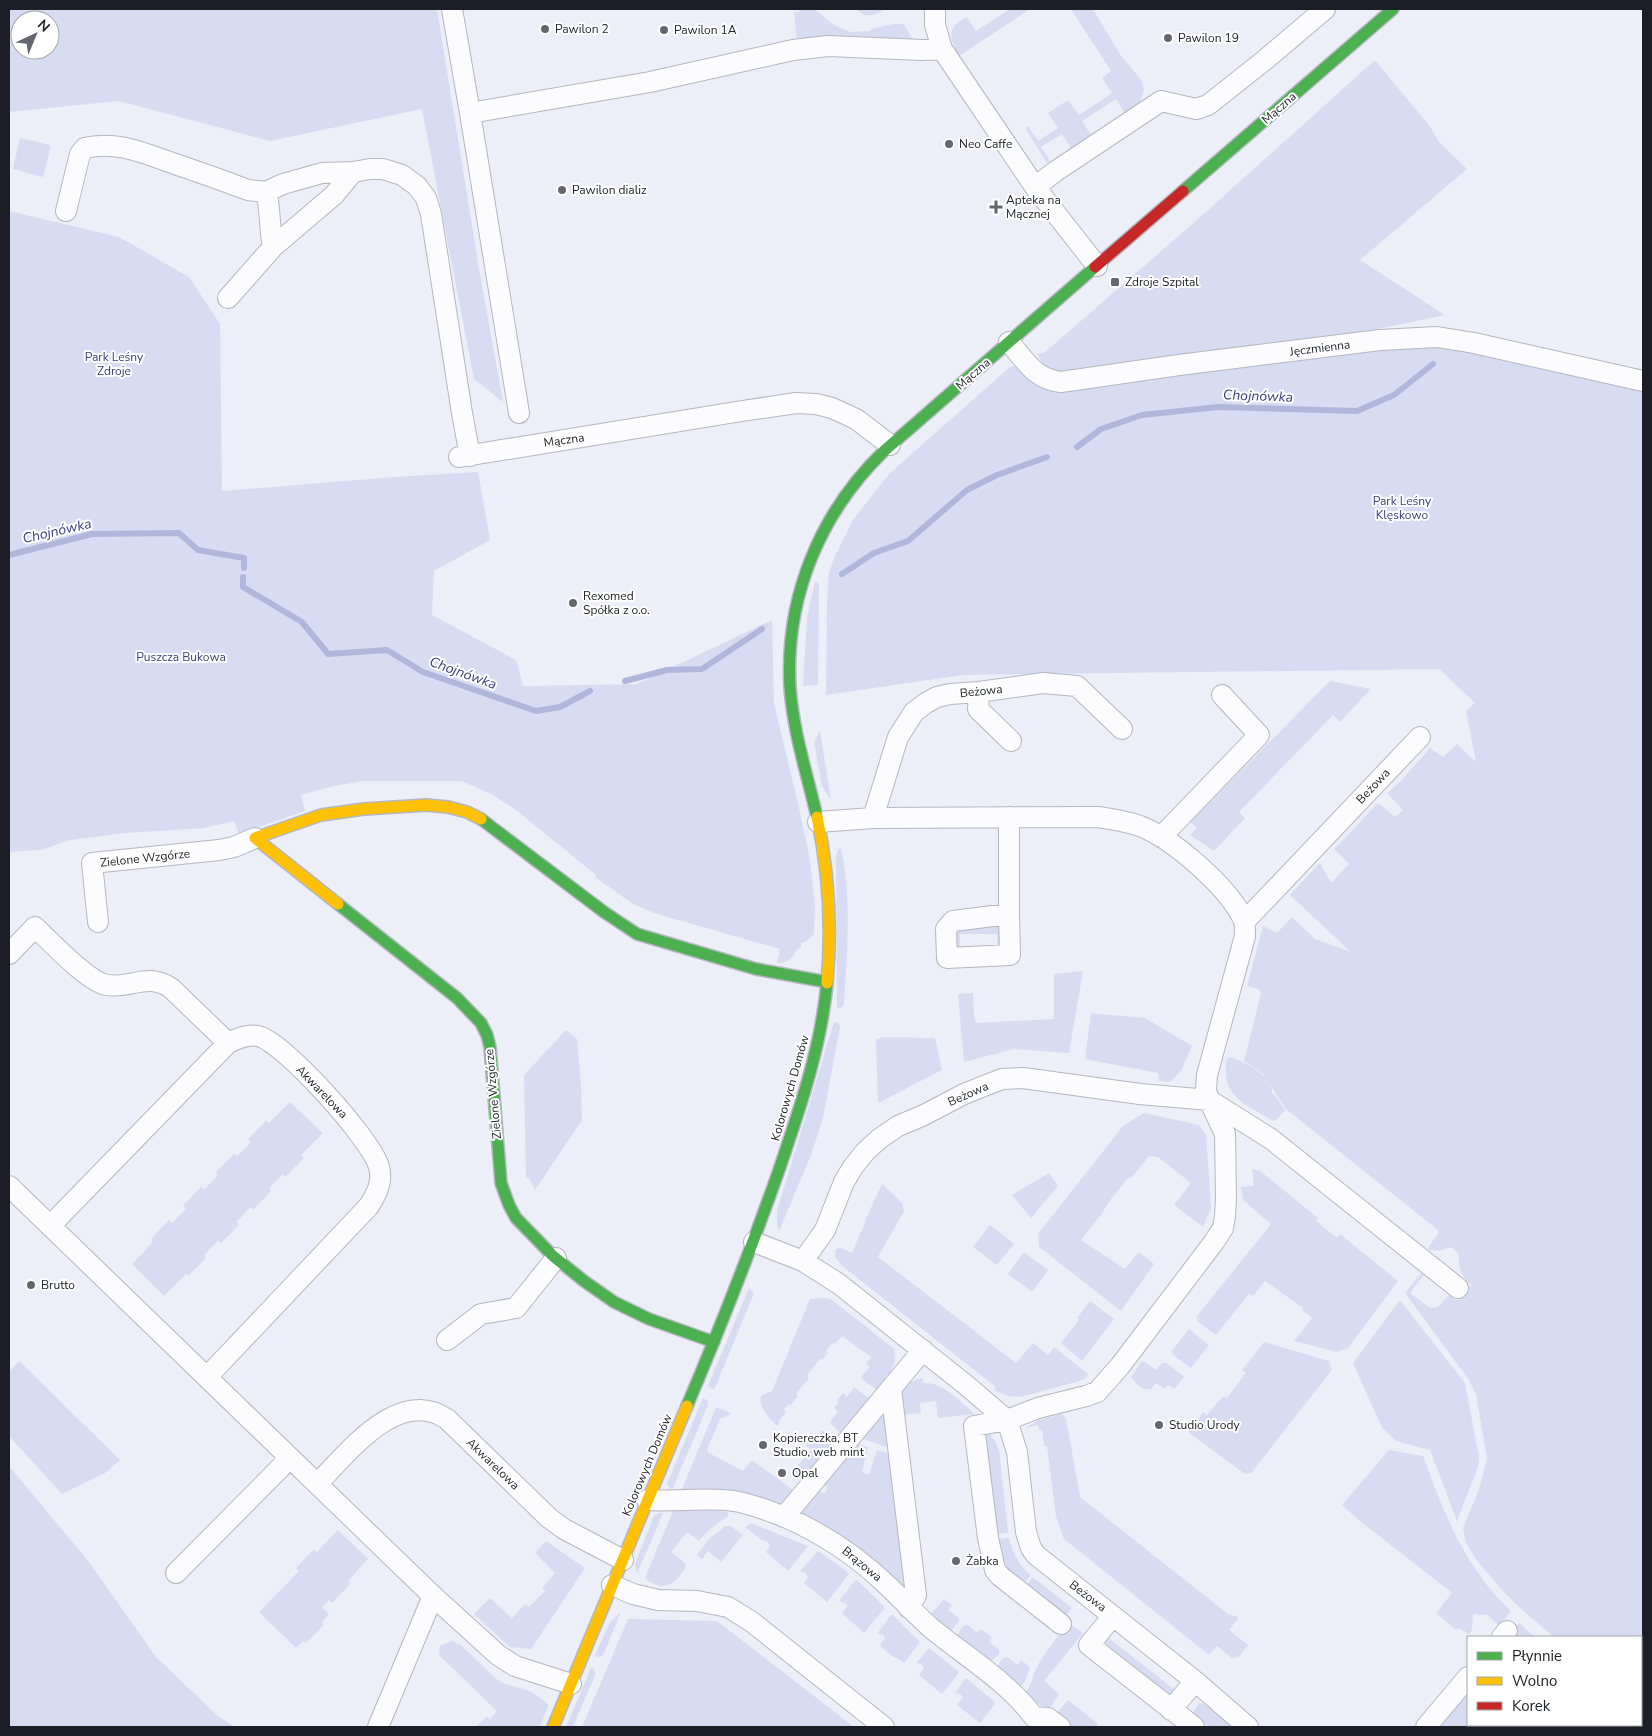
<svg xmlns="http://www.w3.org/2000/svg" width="1652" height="1736" viewBox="0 0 1652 1736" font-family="'Nunito Sans',sans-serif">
<rect width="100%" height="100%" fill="#eceef8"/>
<path fill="#d7dcf2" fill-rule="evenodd" d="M9,9H437L479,269L503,402L474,379L422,109L270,141L119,101L9,112ZM20,20H50V50H20Z
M801,9H814L834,25L850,32L870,31L871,29L893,24H904L914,42L816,36L797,41L794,12H798Z
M856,9H884C875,17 864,18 856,9Z
M1010,9H1030L959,56C949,38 946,27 967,17L976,31Z
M1071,9H1093L1119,53L1141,80L1143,85L1144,91L1140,102L1125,114L1116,99L1082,121L1091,135L1071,148L1062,134L1041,147L1050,161L1047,163L1025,128L1028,126L1038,141L1058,128L1048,113L1068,100L1079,115L1112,93L1102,78L1111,71Z
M1375,60L1431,128L1439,142L1467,169L1360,260L1445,315L1291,347L1058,374L1044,366L1037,354L1044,353L1197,220Z
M20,138L51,145L43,177L13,169Z
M9,211L119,237L189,277L220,324L222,491L395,477L478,472L490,540L434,571L432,615L516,660L523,686L637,684L772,620L774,703L799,808L810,859L815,906L814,934L807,941L801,943V947L797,949C793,958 788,964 777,963L780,949L654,913L633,904L595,877L596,875L516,810L493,795L462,781H363L333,786L301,795L305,811L239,834L234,821L204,828L126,833L70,840L41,850L9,852Z
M1396,345L1463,347L1643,387V1726L1641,1724V1637H1554L1520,1608L1503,1591L1478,1562L1466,1543L1463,1528L1479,1489L1487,1459L1476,1394L1469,1380L1405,1293L1422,1272L1424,1275L1410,1293L1430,1308L1438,1307L1449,1295L1456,1300H1460L1471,1285C1461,1276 1458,1267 1459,1254L1451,1247L1440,1251L1429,1250V1246L1438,1234V1230L1286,1109L1263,1074L1244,1061L1261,993L1259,989L1247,986L1263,926L1277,933L1292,917L1315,939L1351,952L1290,895L1320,863L1331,883L1349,864L1334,849L1344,839L1378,803L1395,817L1403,810L1387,793L1401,781L1430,748L1443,757L1457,744L1476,762L1466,711L1475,703L1439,669L963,675L826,695L827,602L829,572L835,556L853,520L889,474L1010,367L1015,366L1026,373L1034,383L1049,390Z
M815,581L819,584L818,685L803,686L807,618Z
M1330,681L1371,689L1340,722L1333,715L1239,812L1245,818L1214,851L1190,835L1197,828L1190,822Z
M820,730L831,800L822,786L814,742Z
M841,848C852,899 847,952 844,1003L842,1007L837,1009L836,857L838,850Z
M996,924L1001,926L1004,944L998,951L997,934H960V951L955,949L953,931Z
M1083,971L1069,1053L1014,1049L964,1062L958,994L973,993L974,1015L976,1023L1054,1019V974Z
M1091,1013L1145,1018L1192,1046L1181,1071L1170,1082L1159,1081L1158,1073L1085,1059Z
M834,1022L839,1023L840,1027L823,1118L811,1155L779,1231L777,1225V1211Z
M566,1030L577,1039L581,1086L582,1120L535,1190L529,1178L526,1177L524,1075Z
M883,1037L935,1038L942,1070L878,1103L876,1040Z
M1230,1057C1245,1062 1273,1076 1272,1094L1275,1095L1285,1110L1277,1119L1273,1121C1245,1103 1220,1098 1227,1058Z
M290,1102L323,1133L301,1155L304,1158L285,1177L283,1174L269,1188L271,1191L253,1210L251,1207L236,1222L239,1225L221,1243L218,1241L204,1255L206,1258L188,1276L186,1274L164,1296L132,1264L153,1242L151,1239L169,1220L172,1223L186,1209L183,1206L201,1187L204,1190L218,1175L216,1172L234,1154L237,1156L251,1142L248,1139L266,1121L269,1123Z
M1144,1113L1199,1125L1206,1135L1211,1208L1203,1227L1174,1205L1191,1183L1158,1157L1149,1156L1133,1176L1127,1179L1108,1203L1101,1215L1081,1240L1125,1269L1139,1252L1154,1264L1121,1311L1039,1247L1038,1234L1123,1126Z
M1252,1169L1260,1171L1318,1218L1316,1221L1317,1222L1337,1238L1340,1234L1398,1281L1348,1348L1337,1352L1294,1341L1312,1318L1302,1310L1303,1308L1265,1281L1253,1296L1249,1294L1216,1335L1197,1321V1316L1271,1224L1243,1200L1241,1187L1254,1186Z
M1049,1173L1058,1186L1031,1218L1012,1195Z
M882,1184L902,1203L904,1211L878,1257L1016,1363L1033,1343L1048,1355L1054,1347L1088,1374L1087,1377L1083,1380L1020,1397L1008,1396L994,1390L996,1387L841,1265L835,1257L836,1249L841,1248L852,1253L873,1203Z
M990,1225L1014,1244L997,1265L973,1247Z
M1024,1252L1048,1270L1032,1292L1008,1274Z
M749,1288L754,1293L715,1388L713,1389L708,1386Z
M826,1298L831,1299L894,1349L895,1360L890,1374L886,1375V1378L877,1390L863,1380L861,1377L870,1367L866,1364L871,1357L842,1336L835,1344L832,1343L826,1351L828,1353L822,1360L820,1359L807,1375L809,1378L796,1394L798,1396L791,1405L789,1404L784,1410L786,1412L778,1422L779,1424L778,1426C770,1420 758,1407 761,1396L772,1391L810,1299Z
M1400,1300L1465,1383L1479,1457L1478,1467L1457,1521L1430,1450L1396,1441L1382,1428L1353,1363Z
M1090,1301L1114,1319L1082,1361L1061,1343L1079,1320L1077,1318Z
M1189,1329L1209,1345L1191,1368L1173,1355L1172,1351Z
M1264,1342L1329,1361L1332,1370L1251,1473L1245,1474L1188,1432L1203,1412L1207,1415L1223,1396L1227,1398L1246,1373L1242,1370Z
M19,1361L120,1460L105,1473L62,1494L9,1436V1372Z
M1141,1362H1145L1156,1370L1162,1363H1167L1184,1377L1174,1389L1168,1385L1164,1389L1156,1383L1151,1389H1143L1131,1378Z
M923,1378V1383C944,1382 960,1402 975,1414L938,1418L936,1401L920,1403L921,1413L902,1415C900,1394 899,1383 923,1378Z
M854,1387L870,1399L842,1434L832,1425L830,1422L838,1412L834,1408L839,1402L837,1400L843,1393L847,1397Z
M703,1398L708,1401V1405L672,1490L667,1484Z
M885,1406L892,1449L857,1437Z
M716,1407L731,1413L728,1416L720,1419L707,1450L709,1453L743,1471L752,1460L797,1493L782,1505L680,1494Z
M1061,1414L1066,1418L1080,1497L1228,1614L1239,1617L1229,1630L1248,1645L1239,1657L1232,1658L1217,1646L1209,1655L1064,1539L1056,1517L1047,1446H1044L1042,1430H1039L1038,1425L1025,1428L1039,1420Z
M822,1431H827L838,1440L803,1480L793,1472L811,1449L805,1445L811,1437L816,1440Z
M988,1432L994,1439L999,1450L1008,1533L996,1534L985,1437Z
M854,1443L868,1447L862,1472L865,1474H869L877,1450L892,1455L908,1587L905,1589L799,1517L800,1510L817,1488L824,1494L828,1488L821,1483Z
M1389,1450L1423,1456C1445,1515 1464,1567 1511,1611L1499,1626L1488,1615L1473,1614L1472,1630L1469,1634L1458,1628L1456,1630L1436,1613L1452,1593L1359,1520L1342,1505Z
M9,1466L89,1562L156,1657L218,1716L235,1727H9Z
M710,1510L728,1512V1516L710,1529L699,1541L687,1532L671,1552L684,1562L686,1566C676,1585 663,1593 645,1578L673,1511Z
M659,1513H663L637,1574L635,1564L654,1516Z
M751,1523L808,1546L788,1571L766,1552L770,1547L768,1542L762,1540L745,1527Z
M725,1526H731L743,1535L721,1562L708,1551L702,1559L697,1555L709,1539Z
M338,1530L368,1559L348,1581L350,1584L332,1603L329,1600L322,1607L329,1614L322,1622L324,1625L306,1643L303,1641L296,1648L259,1612L299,1571L296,1568L314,1549L317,1552Z
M1009,1538C1014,1555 1017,1563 1031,1575L1024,1583L1003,1566L996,1539Z
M546,1541L585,1568L531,1649L510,1647L474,1614L490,1598L512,1618L525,1604L529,1607L545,1591L542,1588L555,1573L535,1553Z
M818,1551L844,1569L849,1574L827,1602L804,1583L808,1577L805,1572L800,1571Z
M1033,1577L1072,1608L1065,1616L1027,1585Z
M856,1579L883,1605L884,1609L864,1633L842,1613L847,1607L846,1604L839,1601Z
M944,1599L952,1605L948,1610L959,1618L958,1622L949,1634L931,1614Z
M621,1612L604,1653L602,1656L598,1657L595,1655L610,1622Z
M891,1615H893L920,1642L904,1663L896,1657L895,1658L880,1646L885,1638L882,1634H877Z
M628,1619L717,1621L854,1727H582Z
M1068,1623L1083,1633L1044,1681L1059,1694L1049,1709L1030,1700L1024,1694C1031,1686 1032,1679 1036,1669C1044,1653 1057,1638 1068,1623Z
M1519,1623L1535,1637H1508Z
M968,1625L977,1633L981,1629L992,1637L989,1642L999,1649V1654L987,1666L955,1639L963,1626Z
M1105,1635L1175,1690L1174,1695H1169L1108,1646L1104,1640Z
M452,1641L461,1645L495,1678L503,1683L532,1692L548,1704L547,1709L540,1727H476L487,1716L490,1719L497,1711L439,1655L440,1646Z
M929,1648L958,1671V1674L942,1694L919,1675L924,1668L921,1664L916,1663Z
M1007,1657L1018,1665L1021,1660L1030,1667L1025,1681L1017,1691L994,1671L1003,1658Z
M591,1668H594L595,1675L573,1727H566Z
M965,1679H967L995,1702L994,1705L980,1723L957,1705L963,1697L960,1694L955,1693Z
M1468,1685V1725H1636L1639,1727H1434Z
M1068,1700L1098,1724L1096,1727H1073L1056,1714Z
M1200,1703L1207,1705L1236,1727H1209L1192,1713Z"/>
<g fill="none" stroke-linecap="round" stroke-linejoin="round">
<path stroke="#b0b7db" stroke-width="6" d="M1077,447L1101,429L1142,415L1218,407L1357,411L1394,395L1433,364
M9,555L92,534L179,533L198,550L244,558V568
M842,574L874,553L908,541L967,490L997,475L1047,457
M243,577V587L302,622L328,654L387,650L423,672L536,711L560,707L590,691
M625,681L667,670L702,669L762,629"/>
<defs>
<path id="street" d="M452,9L470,113
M935,9V25L942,49
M1035,187L1056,171L1161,101L1196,109L1208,105L1266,59L1325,9
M66,211L80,154L85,148C116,140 146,154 175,164C199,172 224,181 248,190L266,192L283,184L322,173L353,172L370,169H383L402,175L417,186L426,198L431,214L462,413L470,456
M273,247L334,195L353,172
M228,298L273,247C269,228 271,210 266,192
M1009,342C1026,361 1034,379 1061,382L1179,365L1380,340L1437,337L1474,343L1643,381
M519,413L470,113L650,82L793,50L828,46L922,50L942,49L1035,187L1097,266
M459,457L742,411L796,403L816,404L832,408L856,419L890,445
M979,692L978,709L1011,741
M873,818L898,737L914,712L926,703L937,697L950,694L979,692L1043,683L1077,686L1122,729
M818,822L873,818L1098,817C1112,819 1126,821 1140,826C1173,839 1230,888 1244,921C1245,925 1245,931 1245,936L1207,1075L1206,1090L1209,1100L1271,1139L1458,1288
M1161,837L1259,735L1222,695
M1009,914L953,921L946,929L947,958L1010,955L1009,914V817
M98,922L92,863L219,850L234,847L255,838
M1244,922L1420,737
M9,954L35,927C50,941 88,982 107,985C131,989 147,972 171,988L228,1043
M9,1186L433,1596L498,1655L515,1666L571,1684
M50,1226L228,1043C237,1039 247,1034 258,1036C284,1042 372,1140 379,1167C383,1182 377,1193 369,1206L207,1377
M754,1242L803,1261L825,1230L844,1182L853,1167L865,1152L879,1139L898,1126L924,1115L964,1094L984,1086L1002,1079L1023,1078L1140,1094L1209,1100L1225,1134L1226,1198L1225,1216L1223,1228L1214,1242L1120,1366L1097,1392L1086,1396L1038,1408L1007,1420L974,1426L988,1538L995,1570L1000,1576L1061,1624
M803,1261L839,1284L966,1385L1007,1420L1017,1452L1026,1532L1031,1548L1036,1555L1195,1681L1248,1727
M447,1340L481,1314L516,1308L556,1258
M891,1389L916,1595L909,1608
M317,1484C348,1453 398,1386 447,1419L549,1518L564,1529L623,1560
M647,1500C676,1502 706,1497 734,1501C752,1504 769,1511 785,1517C824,1534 857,1556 888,1586C903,1600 916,1615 931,1628C965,1656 1008,1682 1034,1717L1048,1718L1060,1727
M784,1517L923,1350
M176,1573L290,1458
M612,1585L633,1594L658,1600L697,1601L728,1607L752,1622L884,1727
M1113,1616L1089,1645L1194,1727
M1502,1637L1507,1631
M1171,1710L1195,1681
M378,1727L433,1596
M1426,1727L1468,1677"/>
<path id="fast" d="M1183,191L1393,9
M817,817C807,774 793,731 790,687C785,597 820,513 884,451L1095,267
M481,819L604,912L637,934L756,969L827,982
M338,904L457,998L481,1023L487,1035L490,1047L501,1183L509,1205L516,1218L553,1256L584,1281L614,1302L649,1319L714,1342
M687,1406C720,1328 751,1250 779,1170C800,1108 821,1048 827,983"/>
<path id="slow" d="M817,817C829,872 832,927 827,983
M338,904L255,838L321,815L364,809L426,805L448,807L467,812L481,819
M553,1727L687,1406"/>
<path id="jam" d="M1095,267L1183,191"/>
</defs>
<use href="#street" stroke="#b5b7c0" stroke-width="22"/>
<use href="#fast" stroke="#b5b7c0" stroke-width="14"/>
<use href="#slow" stroke="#b5b7c0" stroke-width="14"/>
<use href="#jam" stroke="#b5b7c0" stroke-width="14"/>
<use href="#street" stroke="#fcfcfe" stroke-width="20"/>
<use href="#fast" stroke="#4caf50" stroke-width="11"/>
<use href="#slow" stroke="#ffc107" stroke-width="11"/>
<use href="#jam" stroke="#c62828" stroke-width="11"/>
</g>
<g fill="#656670" stroke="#fff" stroke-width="2">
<circle cx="545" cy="29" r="5"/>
<circle cx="664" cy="30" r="5"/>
<circle cx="1168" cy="38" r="5"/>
<circle cx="949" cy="144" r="5"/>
<circle cx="562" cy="190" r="5"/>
<path d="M993.5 199.5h5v5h5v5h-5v5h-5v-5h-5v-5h5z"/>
<rect x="1110" y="277" width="10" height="10" rx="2.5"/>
<circle cx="573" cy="603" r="5"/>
<circle cx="31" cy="1285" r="5"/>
<circle cx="1159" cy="1425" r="5"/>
<circle cx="763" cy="1445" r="5"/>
<circle cx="782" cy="1473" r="5"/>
<circle cx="956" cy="1561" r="5"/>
</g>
<g text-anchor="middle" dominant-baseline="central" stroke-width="4" stroke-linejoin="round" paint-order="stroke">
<g font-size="12" fill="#1c1d26" stroke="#fff" text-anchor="start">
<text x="555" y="29">Pawilon 2</text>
<text x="674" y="30">Pawilon 1A</text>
<text x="1178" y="38">Pawilon 19</text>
<text x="959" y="144">Neo Caffe</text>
<text x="572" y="190">Pawilon dializ</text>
<text x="1006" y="200">Apteka na<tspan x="1006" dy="14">Mącznej</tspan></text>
<text x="1125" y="282">Zdroje Szpital</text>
<text x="583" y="596">Rexomed<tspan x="583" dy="14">Spółka z o.o.</tspan></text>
<text x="41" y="1285">Brutto</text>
<text x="1169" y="1425">Studio Urody</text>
<text x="773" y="1438">Kopiereczka, BT<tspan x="773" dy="14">Studio, web mint</tspan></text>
<text x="792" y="1473">Opal</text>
<text x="966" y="1561">Żabka</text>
</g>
<g font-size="12" fill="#1c1d26" stroke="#fff">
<text transform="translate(1279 108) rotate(-41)">Mączna</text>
<text transform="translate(1320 348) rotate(-7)">Jęczmienna</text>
<text transform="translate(973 374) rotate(-41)">Mączna</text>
<text transform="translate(564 440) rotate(-8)">Mączna</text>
<text transform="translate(981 691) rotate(-6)">Beżowa</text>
<text transform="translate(1373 786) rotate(-47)">Beżowa</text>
<text transform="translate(145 858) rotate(-6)">Zielone Wzgórze</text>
<text transform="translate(790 1088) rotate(-74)">Kolorowych Domów</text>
<text transform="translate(322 1092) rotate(46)">Akwarelowa</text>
<text transform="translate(493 1094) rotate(-95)">Zielone Wzgórze</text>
<text transform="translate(968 1094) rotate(-24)">Beżowa</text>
<text transform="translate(493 1464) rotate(44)">Akwarelowa</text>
<text transform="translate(647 1465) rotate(-67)">Kolorowych Domów</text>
<text transform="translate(862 1564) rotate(39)">Brązowa</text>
<text transform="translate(1088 1596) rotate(37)">Beżowa</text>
</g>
<g font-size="12" fill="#373e7a" stroke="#fff">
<text x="114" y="357">Park Leśny<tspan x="114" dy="14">Zdroje</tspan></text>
<text x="1402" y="501">Park Leśny<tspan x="1402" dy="14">Klęskowo</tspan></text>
<text x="181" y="657">Puszcza Bukowa</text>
</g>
<g font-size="14" font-style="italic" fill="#38407b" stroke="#fff">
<text transform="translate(1258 396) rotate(2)">Chojnówka</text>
<text transform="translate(57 531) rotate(-13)">Chojnówka</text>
<text transform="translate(463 673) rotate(20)">Chojnówka</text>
</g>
</g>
<rect width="1652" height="1736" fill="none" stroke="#1c1d26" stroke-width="20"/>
<rect x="1467" y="1636" width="175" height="90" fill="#ffffff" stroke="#a4a5a8"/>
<rect x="1477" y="1652" width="25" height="8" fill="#4caf50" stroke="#a4a5a8"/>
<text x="1512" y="1661" font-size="15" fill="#1c1d26">Płynnie</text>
<rect x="1477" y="1677" width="25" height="8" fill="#ffc107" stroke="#a4a5a8"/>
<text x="1512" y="1686" font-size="15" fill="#1c1d26">Wolno</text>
<rect x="1477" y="1702" width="25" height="8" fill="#c62828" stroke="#a4a5a8"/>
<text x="1512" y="1711" font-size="15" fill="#1c1d26">Korek</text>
<g transform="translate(35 35) rotate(44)"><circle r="24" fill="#ffffff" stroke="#a4a5a8"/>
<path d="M0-4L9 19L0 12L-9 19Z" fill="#656670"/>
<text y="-8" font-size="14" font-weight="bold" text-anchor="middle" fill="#1c1d26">N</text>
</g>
</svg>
